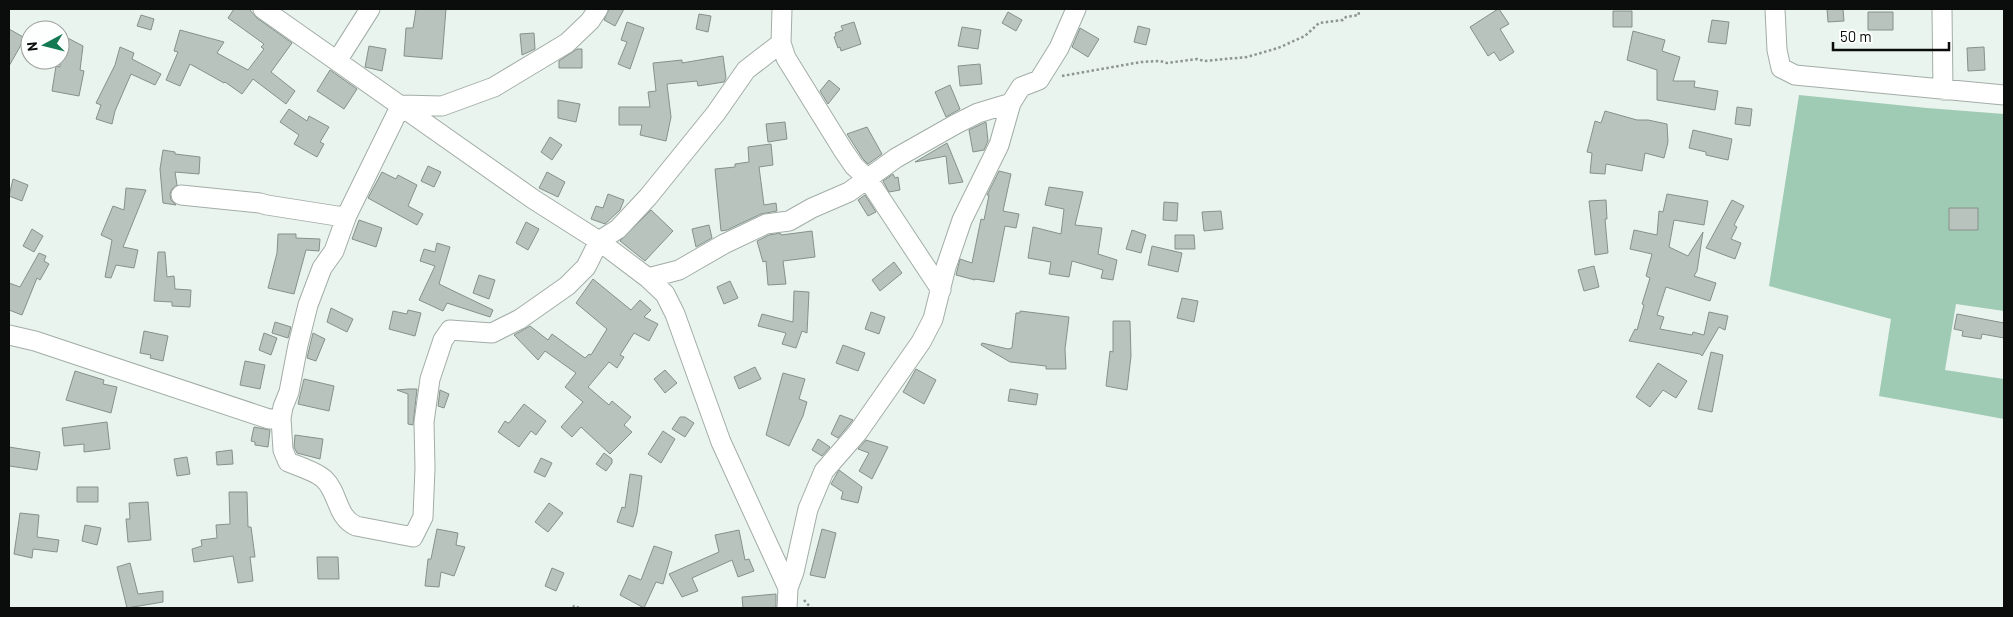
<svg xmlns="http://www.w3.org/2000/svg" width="2013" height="617" viewBox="0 0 2013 617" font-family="Barlow,sans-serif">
<rect width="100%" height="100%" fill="#e9f4ee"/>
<path fill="#9fcab3" d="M1799,95L1927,108L2004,114V311L1956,304L1945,370L2004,379V419L1879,396L1891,319L1769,286Z"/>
<path fill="#b8c3bd" stroke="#87918b" d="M234,9H249L257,18L292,43L271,72L295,91L286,104L253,79L242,94L225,82L224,83L190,64L180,86L166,80L178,52L174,51L180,30L224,42L217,53L248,70L264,49L261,47L264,44L228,18Z
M416,9H446L442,59L404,56L406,28H413Z
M609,9H624L615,26L604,20Z
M1498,9H1499L1509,24L1500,29L1514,52L1500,61L1494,52L1488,56L1470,27Z
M1827,9H1843L1844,21L1828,22Z
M1613,11H1632V27H1613Z
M1008,12L1022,20L1016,31L1002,23Z
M1868,12H1893V30H1868Z
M699,14L711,16L708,32L696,29Z
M141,15L154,19L151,30L137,26Z
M1712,20L1729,22L1726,44L1708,42Z
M627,22L644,28L630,69L618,64L627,42L621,40Z
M854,22L861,44L841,51L840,47L838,48L834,37L836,36L835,33L843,30L841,26Z
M1138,26L1150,29L1146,45L1134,42Z
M962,27L981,30L978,49L958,46Z
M1080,28L1099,39L1088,57L1072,47Z
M9,29L25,38L9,66Z
M1633,31L1665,40L1662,51L1680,57L1673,81H1695L1694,87L1718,91L1715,110L1657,100V70L1627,60Z
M534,33L535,49L522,55L520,34Z
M60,34L83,46L80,70L84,71L79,96L52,91L56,66L60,67Z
M369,46L386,49L382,71L365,67Z
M120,47L134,53L132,59L161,74L155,85L131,74L115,111L112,124L96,119L101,105L96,103L115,65Z
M1984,47L1985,70L1968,71L1967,48Z
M577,49H582V68H559V61Z
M723,56L726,78L724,82L698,86L697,81L667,84L671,117L666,141L640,135L642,125H619V107H650L648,92L656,91L653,63L682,60V63Z
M980,64L982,84L960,86L958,66Z
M330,70L357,89L344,109L317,91Z
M829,80L840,89L828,104L820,91Z
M950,85L960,109L946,117L935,92Z
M558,100L580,104L576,122L558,118Z
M1737,107L1752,109L1750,126L1735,124Z
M289,109L307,121L309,116L329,127L320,142L324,144L317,157L294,144L299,135L280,122Z
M1605,111L1637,120H1648L1667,124L1668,142L1664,158L1645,153L1642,171L1606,164L1605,174L1590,173L1592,153L1587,152L1595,121L1601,123Z
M785,122L787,139L768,142L766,124Z
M986,122L988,141L984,150L973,152L969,130Z
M867,127L882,154L868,164L863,159L847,134Z
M1693,130L1732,139L1728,160L1706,155V152L1689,148Z
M550,137L562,145L552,160L541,152Z
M947,143L950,150L963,182L949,184L946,156L915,162Z
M771,144L773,165L759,167L764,205L776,203L777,211L761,214L727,230L721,231L715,169L735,167V164L749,162L748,147Z
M163,150L175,152V154L200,157L199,174L175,172L177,185L172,189L170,194L171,200L176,205L163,203L160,169Z
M428,166L441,172L434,187L421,181Z
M999,171L1011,174L1003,211L1019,214L1016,228L1005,226L994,282L975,279V280L956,275L960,259L972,263L981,219L984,220L989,195H987Z
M382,172L396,179L398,175L417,185L408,206L423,214L417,225L368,198Z
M547,172L565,182L558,197L539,188Z
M893,174L895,178L898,177L900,190L889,192L883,181Z
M13,179L28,185L22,201L9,196Z
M1049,187L1083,192L1075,225L1102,228L1098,254L1117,260L1113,280L1101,278L1103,270L1072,261L1069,277L1049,274L1051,262L1028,258L1033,227L1061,234L1064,209L1045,205Z
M126,188L146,190L123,247L138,250L134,268L116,265L111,278L105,277L112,240L101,235L113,206L124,210Z
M608,194L624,200L620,210L605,224L591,219L596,206L603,208Z
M1667,194L1708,201L1704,225L1674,220L1669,247L1688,256L1703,232L1697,271L1694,276L1716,283L1710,301L1666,287L1657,315L1664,317L1660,329L1692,335L1693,332L1704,335L1709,312L1728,316L1725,330L1719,327L1702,356L1700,354L1629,341L1635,329L1637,330L1644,305L1642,304L1650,278L1646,276L1652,254L1630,249L1634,230L1657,235L1659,211L1663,212Z
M865,195L876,212L868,216L858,200Z
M1606,200L1607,219H1605L1608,253L1595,255L1589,201Z
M1732,200L1744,206L1734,225L1737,227L1731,239L1741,243L1735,259L1706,248Z
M1164,202L1178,203L1177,221L1163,220Z
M1949,208H1978V230H1949Z
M651,210L673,231L645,261L620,241Z
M1221,211L1223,229L1204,231L1202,212Z
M359,220L382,228L376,247L352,239Z
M526,222L539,229L528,250L516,243Z
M709,225L712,238L696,247L692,229Z
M32,229L43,236L34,252L23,246Z
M1132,230L1146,235L1141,253L1126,249Z
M812,231L815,257L783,261L786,284L768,285L766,261L763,262L757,241L769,235L780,233L781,235Z
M278,234H296V238L320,239L319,251L306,250L294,294L268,288L277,253Z
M1175,235H1194L1195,249H1175Z
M437,243L450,247L439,284L493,310L490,317L447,303L443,311L419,300L435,266L420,261L424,249L435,252Z
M1152,246L1182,253L1178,272L1148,265Z
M158,252H165L167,277L174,276L175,289L191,290L190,307L172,306V302L154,301Z
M39,253L46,256L44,261L49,264L40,280L37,278L22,315L9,310V283L20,287Z
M894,262L902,273L880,291L872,280Z
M1594,266L1599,287L1584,291L1578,270Z
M479,275L495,280L489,299L473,293Z
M593,279L631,310L640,300L651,310L644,317L658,324L649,341L634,333L620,355L624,357L617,368L609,362L588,387L609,405L612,401L631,417L624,425L632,432L610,454L581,427L572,437L561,427L583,402L565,387L576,373L545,351L538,360L514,335L530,326L548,340L552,334L585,358L589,354L591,355L607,329L576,303Z
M730,281L738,298L724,304L717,287Z
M794,291L809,292L807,333L802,331L796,348L782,344L786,333L758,326L762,314L793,322Z
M1182,298L1198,301L1194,322L1177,318Z
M331,308L353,319L347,332L327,322Z
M408,310L421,313L415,336L389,329L393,311L407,314Z
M1020,311L1069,317L1065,349L1066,369H1046V366L1010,362L981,345L982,343L1008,349L1012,348L1016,313H1020Z
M871,312L885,317L879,334L865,329Z
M1957,314L2004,323V338L1982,334L1981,339L1962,336L1963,331L1954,329Z
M1113,321H1130L1131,356L1127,390L1106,386L1110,351L1113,352Z
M275,322L291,327L288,338L272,333Z
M144,331L168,336L163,361L150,358L151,355L140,353Z
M264,333L277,338L271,355L259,350Z
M313,333L325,339L316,361L307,358Z
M843,345L865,353L858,371L836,363Z
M1711,352L1723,355L1712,412L1698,409Z
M245,361L265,365L260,389L240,385Z
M1658,363L1687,381L1676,398L1663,390L1650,407L1636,397Z
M755,367L761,379L739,389L734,377Z
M916,369L936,380L924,404L903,392Z
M665,370L677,383L665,393L654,379Z
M75,371L104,380L103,384L117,387L111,413L66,400Z
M783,373L805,379L799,399L807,402L803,416L789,446L766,435Z
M304,379L334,386L329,411L298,404Z
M408,389H417L413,425L408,424V394L397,390Z
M1010,389L1038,394L1036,405L1008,401Z
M440,390L449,394L444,408L438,406Z
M524,404L546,421L536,435L531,431L519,447L498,432L505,421L508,423L510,422Z
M840,415L853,420L838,438L831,434Z
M680,417H685L694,423L685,437L672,429Z
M107,422L110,449L84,452V444L64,446L62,428Z
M254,427L270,430L268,447L255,445V442L251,441Z
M663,431L675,439L661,463L648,454Z
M295,435L323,439L320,459L297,453L294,447Z
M818,439L830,447L822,456L812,450Z
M866,440L888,447L872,479L859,471L869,453L858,449Z
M9,447L40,452L37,470L9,466Z
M232,450L233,464L217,465L216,452Z
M604,453L612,459V463L606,471L596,464Z
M187,457L190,474L177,476L174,459Z
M541,458L552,463L545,477L534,472Z
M839,470L862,487L858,503L841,499L843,492L831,484Z
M630,474L642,476L637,513L633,527L617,522L622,507L625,508Z
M77,487H98V502H77Z
M229,492H247L248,527H251L255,557H250L253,581L238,583L233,556L194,562L192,549L202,546L201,540L217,538L216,525L230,524Z
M148,502L151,540L128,542L126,519H130L129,503Z
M549,503L563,513L548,532L535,522Z
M20,513L39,515L37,537L59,540L57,552L33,549L32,558L14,554Z
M85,525L101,528L97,545L82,541Z
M437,529L458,533L456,545L465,547L454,576L441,572L439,587L425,586L428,559H431Z
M822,529L836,533L825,578L810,575Z
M739,530L745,560L749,559L754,571L738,577L732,560L692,578L698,591L682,597L669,574L719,552L715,535Z
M654,546L672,552L663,584L656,582L644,608L620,595L629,575L641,580Z
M317,557H338L339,579H318Z
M130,563L138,594L163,591V602L127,608L117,567Z
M552,568L564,573L556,591L545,586Z
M776,594V608H743L742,597Z"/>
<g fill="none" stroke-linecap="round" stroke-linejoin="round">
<defs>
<path id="minor" d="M263,9L533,199L599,241L648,278L665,294L675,314L721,442L788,588L787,608
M1775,9L1777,50L1781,68L1795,75L2004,95
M1942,9L1943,90
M781,43L786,58L843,150L854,166L867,178L941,290
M337,61L370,9
M181,195L260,203L267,205L337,216L347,215
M648,278L679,270L724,244L766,224L789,221L812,208L849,192L896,158L956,124L978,113L1011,103
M9,335L35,341L269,419L281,418L283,407L289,392L298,345L308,305L322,268L334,251L347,215L401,105L442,106L494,87L567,43L590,21L598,9
M281,418L283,450L288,462C298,466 317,472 324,479C339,493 336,517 356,526L413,537L423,517L425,468L424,422L430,379L443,340L450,330L492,333L520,319L567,286L586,267L599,241L618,229L648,197L716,113L746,70L781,43L782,9
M788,588L794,572L808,509L824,471L858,432L921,342L933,319L946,267L962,220L999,145L1011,103L1021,87L1039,80L1059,48L1076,9"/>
</defs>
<use href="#minor" stroke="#a3ada7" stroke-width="21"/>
<path stroke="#8d9590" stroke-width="2.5" stroke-dasharray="2.5 2.5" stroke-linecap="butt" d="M1062,76L1141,62L1160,61L1167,63L1197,59L1204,61L1247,57L1278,48L1305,36L1319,23L1343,20L1346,17L1359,15L1358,9
M804,600L811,608
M573,608L574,606L579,608"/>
<use href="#minor" stroke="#fff" stroke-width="19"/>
</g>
<rect width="2013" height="617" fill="none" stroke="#0a0d0b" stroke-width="20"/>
<g transform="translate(45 45) rotate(263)"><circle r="24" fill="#fcfffd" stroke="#9b9e9c"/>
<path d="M0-4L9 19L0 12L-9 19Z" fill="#127953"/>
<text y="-8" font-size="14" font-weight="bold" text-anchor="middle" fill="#0a0d0b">N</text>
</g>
<path d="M1833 42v8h116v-8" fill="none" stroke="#0a0d0b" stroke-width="2.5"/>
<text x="1840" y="42" font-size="15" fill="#0a0d0b" stroke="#fcfffd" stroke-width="4" paint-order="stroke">50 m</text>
</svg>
